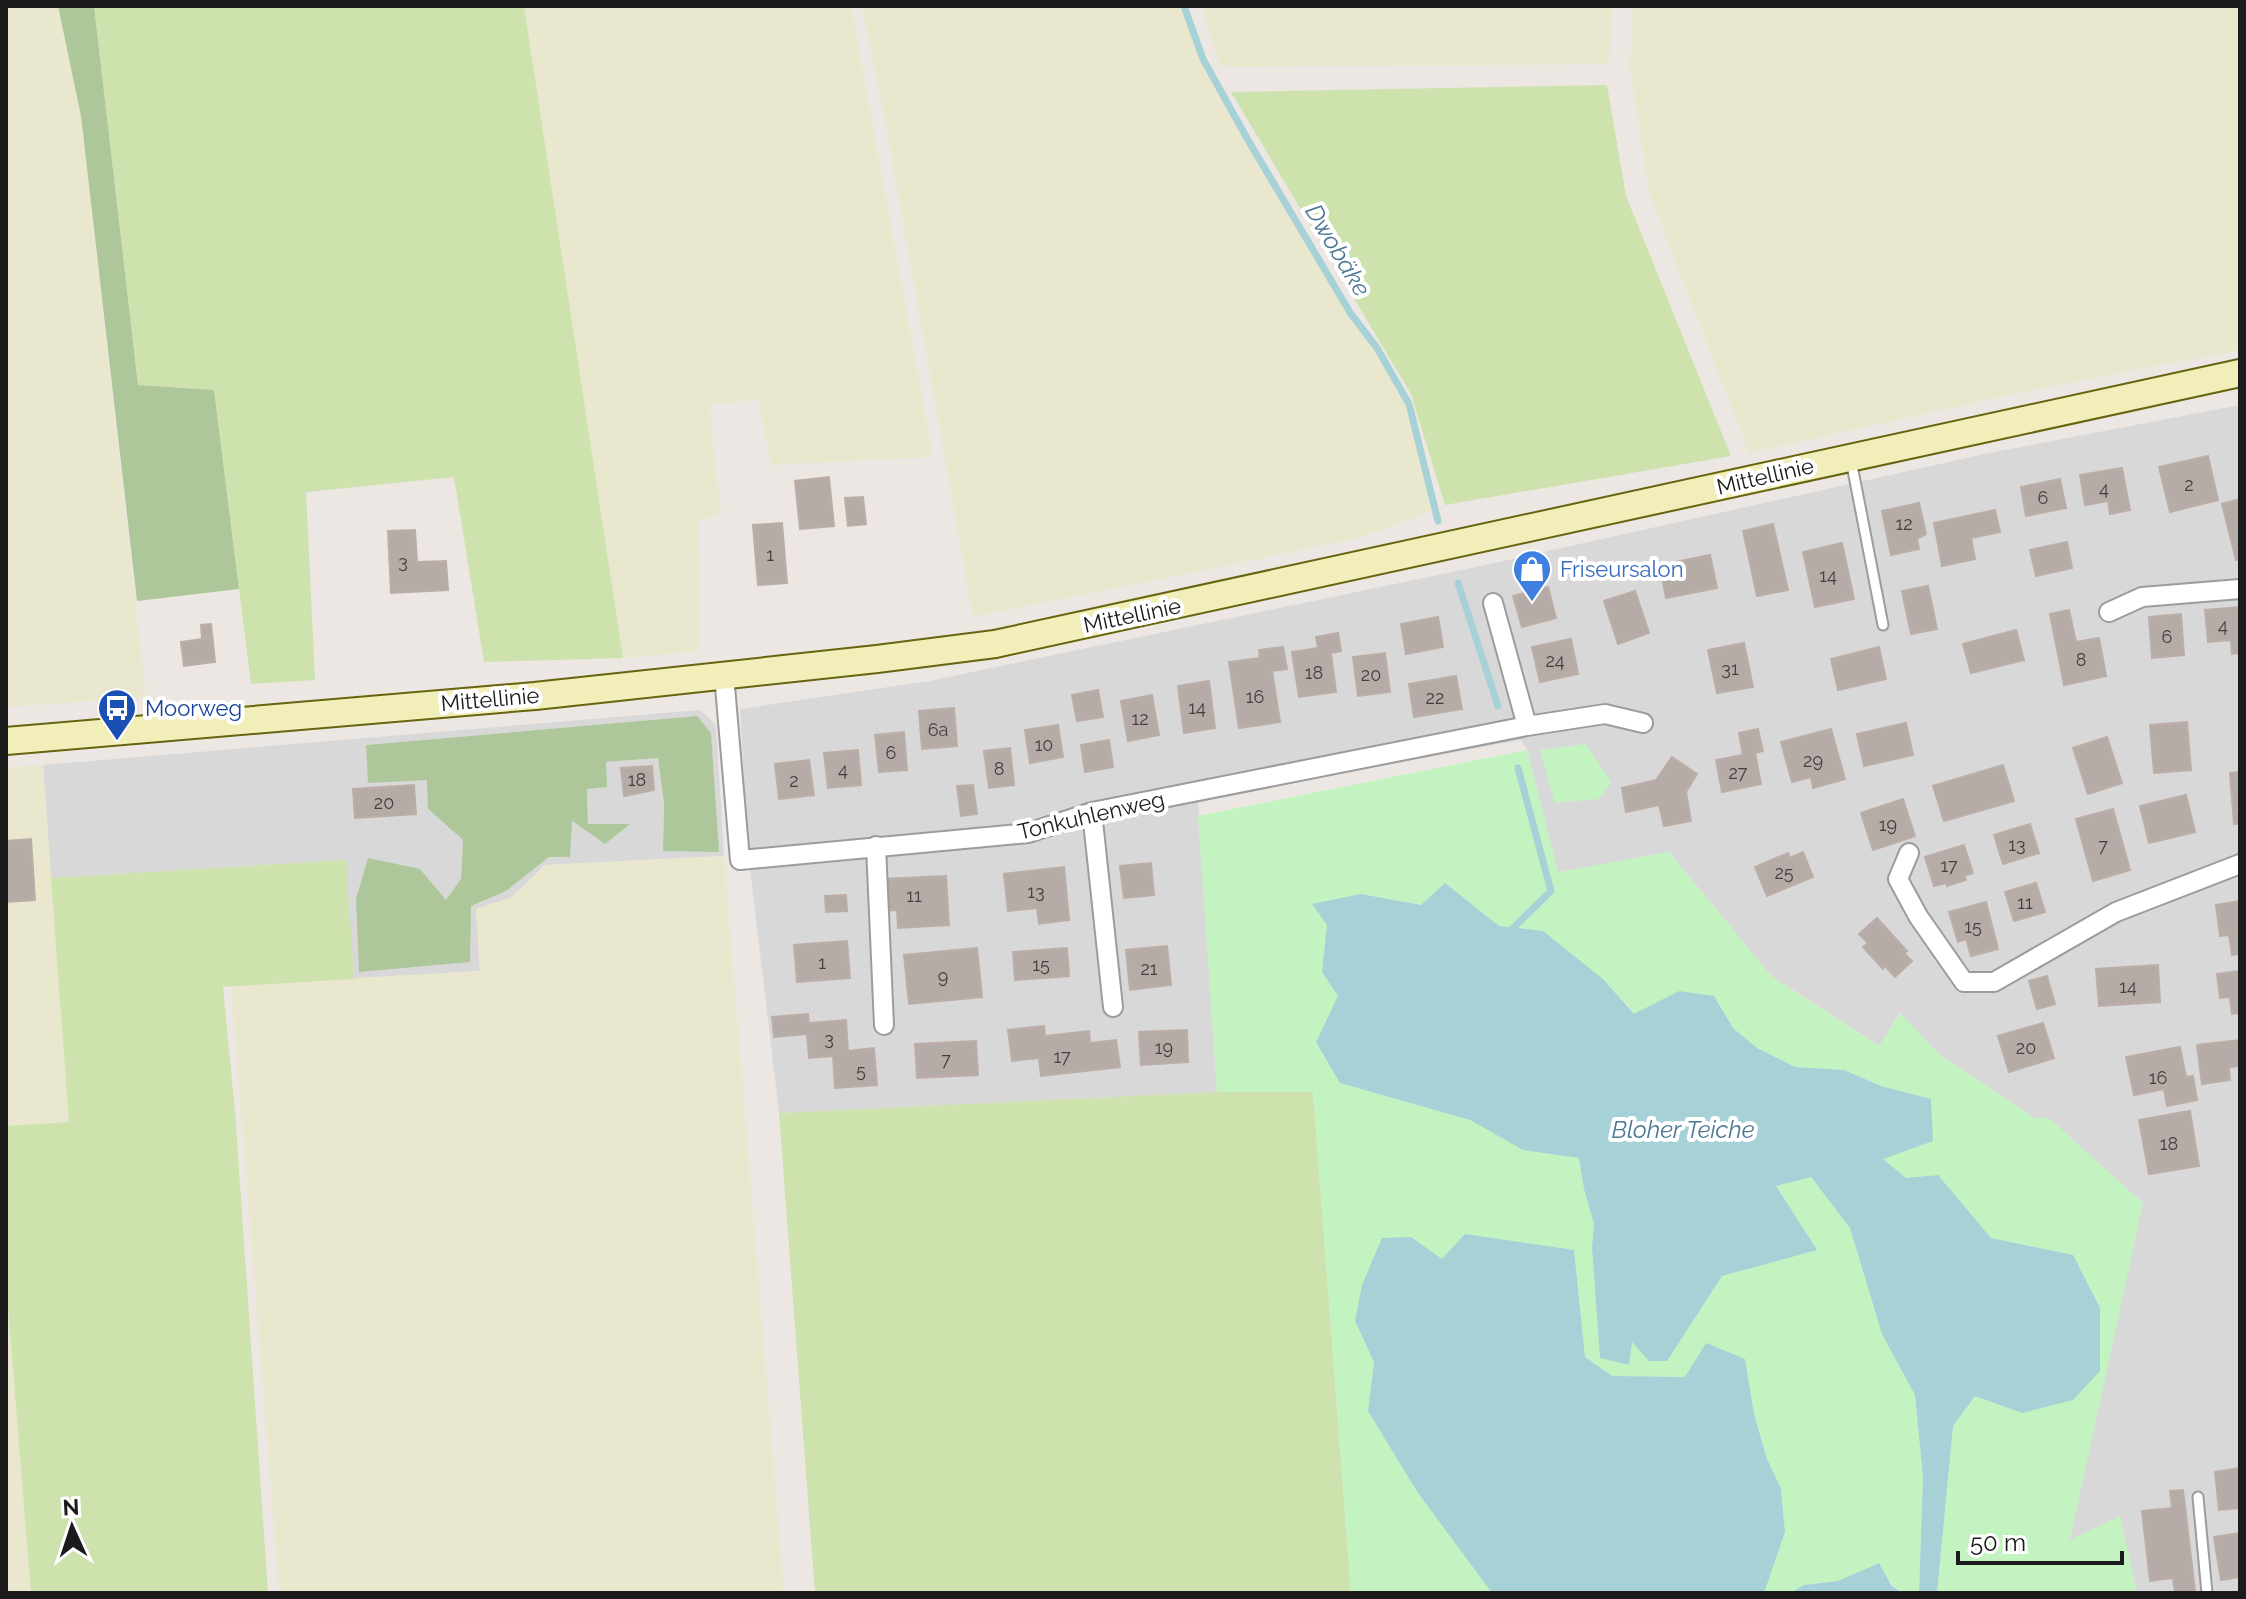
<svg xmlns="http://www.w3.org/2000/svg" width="2246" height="1599" viewBox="0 0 2246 1599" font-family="Raleway,sans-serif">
<rect width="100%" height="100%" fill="#ece7e2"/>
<path fill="#d9d8d9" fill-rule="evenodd" d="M2240,405V1593H2089L2070,1541L2034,1118L1939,1054L1900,1013L1880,1046L1771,976L1669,852L1558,873L1527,750L1521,740L1198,800L1217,1092L779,1113L748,852L740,709L929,681L1476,567L1989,453Z
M700,710L716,725L724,856L545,865L512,897L476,909L480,971L354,979L345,860L51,878L43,765ZM697,716L663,851L664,804L658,758L606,762L587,788L588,824H629L605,844L571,821L549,857L506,891L471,906L356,899L446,901L461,880L463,840L428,809V780L366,745Z"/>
<path fill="#e9e8cf" d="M6,6H58L81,116L146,697L6,707Z
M524,6H851L933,457L771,465L758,399L709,405L721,513L698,521L700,651L623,658Z
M862,6H1184L1203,59L1248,140L1351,314L1377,348L1409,404L1421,446L1435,510L1355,539L973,617L882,104Z
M1202,6H1613L1609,64L1220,67Z
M1632,6H2240V350L2028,391L1749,453L1649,193L1630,67Z
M43,765L69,1122L6,1126V768Z
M724,856L784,1593H279L231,985L480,971L476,909L512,897L545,865Z
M6,1282L31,1593H6Z"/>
<path fill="#cde2ac" d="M94,6H524L623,658L484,662L454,477L306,492L315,680L251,684L214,390L138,385Z
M1607,85L1626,196L1731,456L1445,505L1411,394L1231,92Z
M346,860L354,979L223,987L235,1111L268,1593H31L6,1282V1126L69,1122L51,878Z
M1313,1091L1351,1593H815L779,1113L1217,1092Z"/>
<path fill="#adc79b" d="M58,6H94L138,385L214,390L239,589L137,601L81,116Z
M697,716L711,733L719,852L663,851L664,804L658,758L606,762L607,787L587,789L588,824H630L605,844L572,821L570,857H549L506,891L471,906L470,962L359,972L356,899L368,858L420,869L446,900L461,879L463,840L428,809L427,780L368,783L366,745Z"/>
<path fill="#c4f3c2" d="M1586,744L1611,782L1598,799L1555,803L1540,750Z
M1527,750L1558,872L1669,852L1771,976L1879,1046L1900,1013L1939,1054L2034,1118H2049L2143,1203L2070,1540L2120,1516L2137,1593H1937L1953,1426L1975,1396L2022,1413L2100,1371V1308L2073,1255L1991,1238L1938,1175L1906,1178L1882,1159L1931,1099L1881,1086L1844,1070L1795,1067L1757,1048L1733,1028L1714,996L1679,991L1635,1014L1604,980L1499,926L1445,883L1422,905L1361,894L1327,925L1323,972L1338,996L1340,1083L1470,1120L1523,1150L1579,1158L1584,1189L1594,1224L1592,1247L1598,1326L1628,1365L1632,1342L1667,1361L1722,1276L1816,1250L1776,1185L1811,1177L1850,1228L1882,1334L1915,1395L1923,1478L1919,1593C1893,1593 1891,1584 1879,1563L1838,1581L1804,1585L1790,1593H1764L1785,1532L1781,1489L1767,1459L1754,1414L1745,1359L1685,1377L1612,1376L1585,1357L1574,1250L1442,1260L1411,1237L1355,1321L1374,1362L1368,1411L1418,1493L1492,1593H1351L1313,1092H1217L1198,816Z"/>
<path fill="#a6d1d6" d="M1445,883L1499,926L1543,931L1604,980L1634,1014L1679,991L1714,996L1733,1028L1757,1048L1795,1067L1844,1070L1881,1086L1931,1099L1933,1141L1883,1159L1906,1178L1938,1175L1991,1238L2073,1255L2100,1308V1371L2073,1400L2022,1413L1975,1396L1953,1426L1937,1593H1919L1923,1478L1915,1395L1882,1334L1850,1228L1811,1177L1776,1186L1817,1250L1722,1276L1667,1361H1649L1632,1342L1629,1365L1600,1358L1592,1247L1594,1224L1584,1189L1579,1158L1523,1150L1470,1120L1340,1083L1316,1042L1338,996L1322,972L1327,925L1312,904L1361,894L1421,905Z
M1465,1234L1574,1250L1585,1357L1612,1376L1685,1377L1706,1343L1745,1359L1754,1414L1767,1459L1781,1489L1785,1532L1764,1593H1492L1418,1493L1368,1411L1374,1362L1355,1321L1362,1285L1382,1238L1411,1237L1442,1259Z
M1879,1563L1891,1585L1902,1593H1790L1804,1585L1838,1581Z"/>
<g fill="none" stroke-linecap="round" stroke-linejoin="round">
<path stroke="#a6d1d6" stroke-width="7" d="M1184,6L1203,59L1248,140L1351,314L1377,348L1409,404L1438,521
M1458,583L1498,706
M1514,927L1551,891L1518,768"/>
</g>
<path fill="#b5aca8" stroke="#bcada6" stroke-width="2" d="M2208,456L2218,500L2170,512L2159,467Z
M2122,468L2130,510L2110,514L2108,501L2085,505L2080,475Z
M829,477L834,526L800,529L795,481Z
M2060,479L2066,508L2026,516L2021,487Z
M863,497L866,524L848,526L845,498Z
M2240,499V559L2236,560L2222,504Z
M1919,503L1926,534L1917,539L1919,549L1891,555L1882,511Z
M1995,510L2000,532L1971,538L1975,559L1942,566L1934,523Z
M782,523L787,583L758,585L753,525Z
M1773,524L1788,590L1757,596L1743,531Z
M415,530L417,562L446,561L448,590L391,593L388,531Z
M2067,542L2072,568L2036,576L2030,550Z
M1842,543L1854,599L1815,607L1803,552Z
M1710,555L1717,588L1666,598L1660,565Z
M1928,586L1937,629L1911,634L1902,591Z
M1548,587L1556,618L1522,627L1513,596Z
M1635,591L1649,633L1618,644L1604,601Z
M2240,607V653L2232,654L2231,640L2208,642L2205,610Z
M2069,610L2076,642L2099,638L2106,676L2064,685L2050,614Z
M2181,614L2184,655L2152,658L2149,617Z
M1438,617L1443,647L1406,654L1401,624Z
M211,624L215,662L184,666L181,642L202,639L201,625Z
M2016,630L2024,660L1971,673L1963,644Z
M1338,633L1341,651L1331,653L1336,692L1299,697L1292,652L1318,648L1316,637Z
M1571,639L1578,674L1540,682L1532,647Z
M1744,643L1753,687L1717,693L1708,650Z
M1283,647L1287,669L1272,671L1280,722L1239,728L1229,662L1260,658L1259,650Z
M1879,647L1886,679L1838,690L1831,659Z
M1385,653L1390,692L1358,696L1353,657Z
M1456,676L1462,709L1414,717L1409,684Z
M1209,681L1215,728L1184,733L1178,686Z
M1098,690L1103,717L1077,721L1072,695Z
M1152,695L1159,735L1128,741L1121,701Z
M954,708L957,746L922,749L919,711Z
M2187,722L2191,770L2154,773L2150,725Z
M1906,723L1913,755L1864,766L1857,734Z
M1058,725L1063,757L1030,763L1025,730Z
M1758,729L1763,751L1755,753L1761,784L1722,792L1716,760L1743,755L1739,733Z
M1831,729L1845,779L1813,788L1811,777L1792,782L1781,742Z
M904,732L907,770L879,772L875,735Z
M2107,737L2122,783L2088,794L2073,748Z
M1109,740L1113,767L1085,772L1081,745Z
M1010,748L1014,785L989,788L984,751Z
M858,750L861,785L828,788L824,753Z
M1672,757L1697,774L1686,792L1691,821L1664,826L1659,805L1626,812L1622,788L1656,780Z
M809,760L814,795L779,799L775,764Z
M2003,765L2014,801L1944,821L1933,786Z
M652,766L654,790L624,796L621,768Z
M2240,772V823L2234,824L2230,773Z
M414,785L416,814L355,818L353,789Z
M973,785L977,814L961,816L957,786Z
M2186,795L2195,832L2149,843L2140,806Z
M1903,799L1915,836L1873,850L1861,813Z
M2113,809L2130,870L2093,881L2076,819Z
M2030,824L2039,853L2003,864L1994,835Z
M31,839L35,900L6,902V841Z
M1964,845L1973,873L1964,876L1966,880L1947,886L1946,883L1934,886L1925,857Z
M1803,852L1813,877L1767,896L1755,867L1788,853L1790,858Z
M1151,863L1154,895L1124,898L1120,866Z
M1064,867L1069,920L1039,924L1037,908L1008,911L1004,874Z
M946,876L949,925L898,928L897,910L883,911L881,879Z
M2036,883L2045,912L2014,921L2005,892Z
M846,895L847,911L826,912L825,896Z
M2240,901V954L2232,955L2229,935L2220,936L2216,905Z
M1986,902L1998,949L1971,956L1966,939L1958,942L1949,912Z
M1877,918L1907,951L1904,953L1912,961L1895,977L1885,966L1883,969L1863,947L1868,943L1859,934Z
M847,941L850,978L797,982L794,945Z
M1167,946L1171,985L1130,990L1126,950Z
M977,948L982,997L909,1004L904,955Z
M1067,948L1069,976L1015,980L1013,952Z
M2158,965L2160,1002L2099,1006L2096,969Z
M2240,971V1013L2232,1014L2230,997L2220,998L2217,974Z
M2047,976L2055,1004L2037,1009L2029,981Z
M808,1014L809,1023L846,1020L848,1051L874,1048L877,1085L835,1088L833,1056L809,1058L807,1034L774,1037L772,1017Z
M2043,1023L2054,1058L2009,1072L1998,1036Z
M1044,1026L1045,1036L1089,1031L1090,1043L1116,1040L1120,1067L1041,1076L1039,1058L1012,1061L1008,1030Z
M1187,1030L1188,1062L1141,1065L1139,1032Z
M2240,1040V1066L2229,1067L2230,1080L2202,1084L2197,1045Z
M976,1041L978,1075L917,1078L915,1044Z
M2180,1047L2186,1077L2193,1076L2197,1100L2167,1106L2164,1089L2134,1095L2126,1057Z
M2190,1111L2199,1166L2149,1174L2139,1120Z
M2240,1468V1508L2219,1510L2215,1472Z
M2183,1490L2195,1591L2175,1593L2173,1578L2150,1581L2142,1511L2172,1508L2170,1491Z
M2240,1533V1577L2221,1580L2214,1537Z"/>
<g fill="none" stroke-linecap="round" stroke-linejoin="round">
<defs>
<path id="lane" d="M1851,460L1883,625
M2198,1497L2207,1593"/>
<path id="street" d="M1493,603L1527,726
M2109,612L2142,597L2240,589
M724,675L740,860L1028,833L1092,812L1527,726L1605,714L1643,723
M1092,812L1113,1007
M876,846L884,1025
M1909,853L1898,879L1918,916L1964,982H1994L2116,912L2240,864"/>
<path id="secondary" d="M6,741L535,696L877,659L995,644L2240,373"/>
</defs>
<use href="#lane" stroke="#9c9c9c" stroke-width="13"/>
<use href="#street" stroke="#9c9c9c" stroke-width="22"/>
<use href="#secondary" stroke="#66640f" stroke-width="30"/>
<use href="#lane" stroke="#fff" stroke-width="9"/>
<use href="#street" stroke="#fff" stroke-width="18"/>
<use href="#secondary" stroke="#f2eeba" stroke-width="26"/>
</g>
<defs>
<symbol id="shop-pin" viewBox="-11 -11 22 30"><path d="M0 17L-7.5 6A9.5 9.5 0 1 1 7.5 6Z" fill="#3f7fe0" stroke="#fff"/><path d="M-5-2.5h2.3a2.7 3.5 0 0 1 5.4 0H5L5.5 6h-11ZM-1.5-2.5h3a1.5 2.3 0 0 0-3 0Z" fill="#fff"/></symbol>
<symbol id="bus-pin" viewBox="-11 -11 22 30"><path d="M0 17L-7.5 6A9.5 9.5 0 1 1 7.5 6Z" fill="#1a4fb4" stroke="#fff"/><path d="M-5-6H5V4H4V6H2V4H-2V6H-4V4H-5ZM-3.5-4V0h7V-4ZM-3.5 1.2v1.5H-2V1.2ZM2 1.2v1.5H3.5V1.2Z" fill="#fff"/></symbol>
</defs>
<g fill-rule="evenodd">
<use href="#shop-pin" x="1510" y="547" width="44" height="60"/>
<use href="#bus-pin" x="95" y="686" width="44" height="60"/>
</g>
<g text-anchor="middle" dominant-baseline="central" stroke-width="8" stroke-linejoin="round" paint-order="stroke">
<g font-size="18" fill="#423f3e">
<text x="2189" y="484">2</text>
<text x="2104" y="488">4</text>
<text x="2043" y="497">6</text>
<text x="1904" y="523">12</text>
<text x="770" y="554">1</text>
<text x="403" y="561">3</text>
<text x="1828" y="575">14</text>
<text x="2223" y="625">4</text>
<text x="2167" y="636">6</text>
<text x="2081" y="659">8</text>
<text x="1555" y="660">24</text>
<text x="1730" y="668">31</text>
<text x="1314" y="672">18</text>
<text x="1371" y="674">20</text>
<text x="1255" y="696">16</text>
<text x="1435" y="697">22</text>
<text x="1197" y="707">14</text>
<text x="1140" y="718">12</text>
<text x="938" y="729">6a</text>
<text x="1044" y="744">10</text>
<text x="891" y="752">6</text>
<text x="1813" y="760">29</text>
<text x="999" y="768">8</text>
<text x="843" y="769">4</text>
<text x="1738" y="772">27</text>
<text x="637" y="779">18</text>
<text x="794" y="780">2</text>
<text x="384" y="802">20</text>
<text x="1888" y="824">19</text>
<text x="2017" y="844">13</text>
<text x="2103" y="845">7</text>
<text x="1949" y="865">17</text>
<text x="1784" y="872">25</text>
<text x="1036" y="891">13</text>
<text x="914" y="895">11</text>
<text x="2025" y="902">11</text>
<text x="1973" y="926">15</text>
<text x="822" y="962">1</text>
<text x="1041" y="964">15</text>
<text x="1149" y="968">21</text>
<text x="943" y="976">9</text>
<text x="2128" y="986">14</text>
<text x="829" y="1038">3</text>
<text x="1164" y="1047">19</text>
<text x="2026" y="1047">20</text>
<text x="1062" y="1056">17</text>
<text x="946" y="1059">7</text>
<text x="861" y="1070">5</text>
<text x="2158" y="1077">16</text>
<text x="2169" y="1143">18</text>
</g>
<g font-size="22" fill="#1b1b1b" stroke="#fff">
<text transform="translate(1765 476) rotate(-13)">Mittellinie</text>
<text transform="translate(1132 615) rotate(-12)">Mittellinie</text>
<text transform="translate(490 699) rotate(-5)">Mittellinie</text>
<text transform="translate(1091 815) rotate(-13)">Tonkuhlenweg</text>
</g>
<g font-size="22" fill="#366cbe" stroke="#fff" text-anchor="start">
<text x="1560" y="569">Friseursalon</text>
</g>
<g font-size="22" fill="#164399" stroke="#fff" text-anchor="start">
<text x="145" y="708">Moorweg</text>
</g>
<g font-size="24" font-style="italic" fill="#4c7893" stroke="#fff">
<text transform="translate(1338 250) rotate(59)">Dwobäke</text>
<text x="1683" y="1129">Bloher Teiche</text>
</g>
</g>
<rect width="2246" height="1599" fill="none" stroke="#1b1b1b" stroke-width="16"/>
<g transform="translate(72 1527) rotate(357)" stroke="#ffffff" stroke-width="6" paint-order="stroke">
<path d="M0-6L14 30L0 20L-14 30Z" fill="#1b1b1b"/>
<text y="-12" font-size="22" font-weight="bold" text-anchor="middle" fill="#1b1b1b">N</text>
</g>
<path d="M1958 1551v12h164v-12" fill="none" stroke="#1b1b1b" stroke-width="4"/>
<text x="1970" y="1551" font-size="24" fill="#1b1b1b" stroke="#ffffff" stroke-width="6" paint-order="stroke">50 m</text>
</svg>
